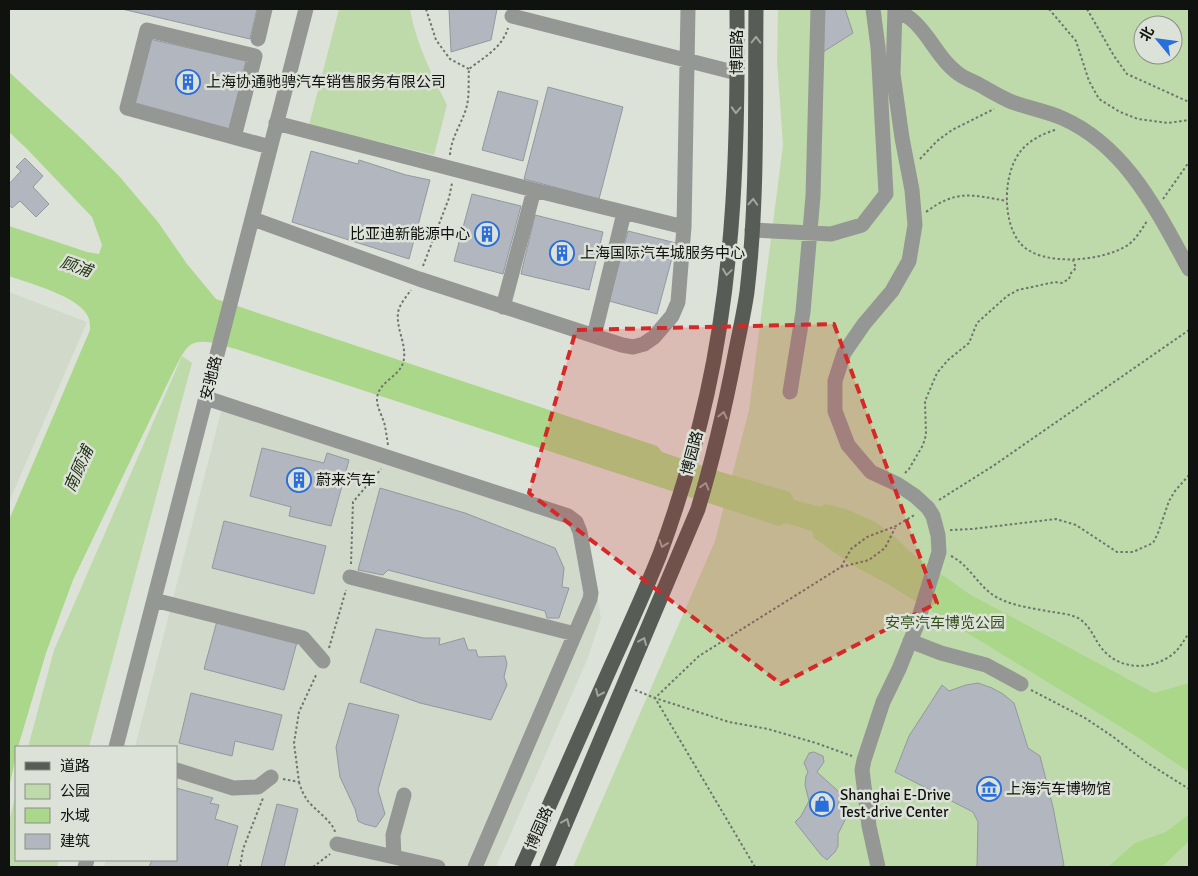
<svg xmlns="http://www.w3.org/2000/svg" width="1198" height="876" viewBox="0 0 1198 876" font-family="Signika,'Noto Sans SC',sans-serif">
<rect width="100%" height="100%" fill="#dde2d9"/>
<path fill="#d0d9ca" d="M9,292L87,322L9,502Z
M224,400L583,517L601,618L587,660L496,867H104L106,860H176V747H135Z"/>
<path fill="#bedaaa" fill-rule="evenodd" d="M339,9H410C416,44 432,74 447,105L434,155L309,125Z
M778,9H1189V867H573L715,541L749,410L783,145L777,61ZM1143,25H1173V55H1143Z
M182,356L192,363L89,747H28L54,650Z
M16,793V860H59L57,867H9V822Z"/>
<path fill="#aad789" d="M9,72L83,140L119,176L158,222L187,264L216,299L657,446L662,452L721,472L790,492L794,500L820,507L826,504L846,509L875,522L894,536L910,552L969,594L1154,693L1189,683V772L1134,735L886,583L854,566L814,538L812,531L786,523L779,526L236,349C223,346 200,336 189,346C183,351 178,363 174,370L73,580L46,653L18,747H16V756L9,788V520L90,330C90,327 90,322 89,319C83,297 28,283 9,276V226L87,252L99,254L102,245L92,217L27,149L9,132Z
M1189,814V841L1162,867H1108L1135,843L1166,832Z"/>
<path fill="#b2b7bf" stroke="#9398a0" d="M122,9H257L250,39Z
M449,9H497L491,40L451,52Z
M822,9H845L853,33L823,52Z
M145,38L246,61L230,130L131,103Z
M548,87L623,107L599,199L524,179Z
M498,91L538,101L523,161L482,150Z
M311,151L358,164L359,160L406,175L430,180L409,259L292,222Z
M25,158L43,176L33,187L49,204L36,217L20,201L12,208L9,205V184L21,171L16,167Z
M472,194L521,206L503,274L454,261Z
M535,215L603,232L589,290L521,274Z
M628,231L676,243L657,314L609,301Z
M262,448L324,463L327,453L349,460L331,526L289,516L291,507L250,496Z
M380,488L465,513L555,548L564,568L562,587L569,588L559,618H547L545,611L388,570L383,575L358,570Z
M224,521L326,546L314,594L212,568Z
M217,621L297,642L284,690L204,669Z
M376,629L424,638H440L439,645L464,638L468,650H476L478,657L505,656L507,664L504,677L507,685L491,720L420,703L360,682Z
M978,683L992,688L1003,694L1014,703L1028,748L1040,756L1053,807L1064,865L1060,867H977L978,822L973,812L895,772L909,736L942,685L949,691L966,685Z
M191,693L282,715L273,750L235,741L232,756L179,743Z
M349,703L399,715L378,790L385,814L376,827L364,824L358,821L355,809L340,777L336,747Z
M814,752L823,756L824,762L817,772L838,791L841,797L837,806L846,818L838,834V846L835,852L827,860L821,855L795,822L801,816L809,801L805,785L806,776L808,772L804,763L809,753Z
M176,788L213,798L210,803L219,805L215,819L238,826L227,867H149L152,860H176Z
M277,804L298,809L284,867H261Z"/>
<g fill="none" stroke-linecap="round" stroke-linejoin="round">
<path stroke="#70746e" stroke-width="2" stroke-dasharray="2.5 2.5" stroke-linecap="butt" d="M426,9L436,40L450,59L469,69
M1049,9L1076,41L1089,81L1099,99L1120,112L1138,119L1168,123L1189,120
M1087,9L1114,56L1127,74L1189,102
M1055,130C1042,134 1028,141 1020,152C1003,174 1002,221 1020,243C1041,268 1104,261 1128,245C1136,239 1142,229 1147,221
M450,155C451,138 461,125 466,109C470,96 468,82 469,69C484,57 502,48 508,28
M920,159L937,141L952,130L994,109
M1163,199L1189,162
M926,212C957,189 972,195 1007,201
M423,266L449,198L452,183
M388,445C387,438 386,432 385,426C383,417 377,408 377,400C377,382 398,378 403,363C408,346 396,330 398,313C399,305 406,297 411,290
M905,473L909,469L923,445L926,435L925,401L937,373L948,360L969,343L977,323L1007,296L1018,290L1055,282L1062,283L1069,279L1071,273L1076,268L1073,260
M939,500L993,466L1189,330
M950,530L972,529L1056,519L1076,525L1117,552H1133L1153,543L1158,533L1169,501L1175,491L1189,475
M951,556C969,565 977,584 993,595C1010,606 1032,608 1052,612C1060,613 1070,614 1078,618C1092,626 1095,643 1106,653C1125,671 1154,669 1173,654C1180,648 1184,640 1189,633
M351,564L353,502L381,469
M841,567L851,549L867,537L896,526L916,514
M329,648L346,590
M635,690L655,698L699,656L841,567L869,560L885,548L895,528
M1031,690L1085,718L1112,736L1146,762L1189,789
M283,779L299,782L294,743L299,712L317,673
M299,782C301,789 304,796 308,801C315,810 333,822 335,832
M240,867L243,849L263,798
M313,867L330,854
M755,867L655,698L729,722L768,729L816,743L852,756"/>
<path stroke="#959794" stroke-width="15" d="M895,9C900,12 906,15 911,19C929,33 937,57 955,71C961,77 970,80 978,84C989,90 1000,97 1012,102C1028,108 1046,111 1062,118C1126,146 1157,211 1189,269
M512,16L737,73
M258,39L265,9
M276,123L534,190L684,227
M234,137L255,56L147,30L127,108L270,147
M253,219L419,279L622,345L633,347L644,344L654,337L672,316L678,302L684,227L688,9
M752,230L831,234L862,225L886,194L878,47L873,9
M503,307L534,190
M594,336L624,213
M790,392L803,312L813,196L818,9
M206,398L568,516L576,522L580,532L591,593L590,599L475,867
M350,577L575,634
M154,600L303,638L323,661
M910,641L941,653L986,665L1021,684
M116,747L306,9
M176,770L233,788L258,787L271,777
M337,844L438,867
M394,857L393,835L404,795
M85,867L87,860
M878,867L869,826L862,770L864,760L883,702L899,669L916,627L939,552L938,535L933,516L928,508L915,496L897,484L871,472L848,445L835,411V381L844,353L864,324L892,291L909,261L915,225L912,190L902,138L893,74L895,9"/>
<path stroke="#585c56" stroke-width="15" d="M522,867C549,805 577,744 604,682C623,639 643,597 660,554C679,502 695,448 707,394C735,268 738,138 737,9
M547,867L698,509C713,459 725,407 735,355C739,334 744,313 747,292C758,198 755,103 756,9"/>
</g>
<defs><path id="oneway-chevron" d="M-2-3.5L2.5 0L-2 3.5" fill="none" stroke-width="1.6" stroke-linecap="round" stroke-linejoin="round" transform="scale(1.25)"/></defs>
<g stroke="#a1a69e">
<use href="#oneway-chevron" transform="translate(756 40) rotate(-89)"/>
<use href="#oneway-chevron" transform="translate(736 110) rotate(92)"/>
<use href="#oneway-chevron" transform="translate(753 202) rotate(-87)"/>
<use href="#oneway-chevron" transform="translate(727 272) rotate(98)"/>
<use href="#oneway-chevron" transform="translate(723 415) rotate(-77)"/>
<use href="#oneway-chevron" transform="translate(705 486) rotate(-73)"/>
<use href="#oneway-chevron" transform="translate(663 544) rotate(109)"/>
<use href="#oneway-chevron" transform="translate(643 641) rotate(-67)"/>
<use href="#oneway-chevron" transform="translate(599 693) rotate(114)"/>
<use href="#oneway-chevron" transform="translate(566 822) rotate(-67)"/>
</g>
<path fill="#d62828" fill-opacity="0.2" stroke="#d62828" stroke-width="4" stroke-dasharray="10 6" stroke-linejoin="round" d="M834,324L937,603L781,684L529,493L576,330Z"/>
<defs>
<symbol id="building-ring" viewBox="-11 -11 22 22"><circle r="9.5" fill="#dde2d9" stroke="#2a6edb" stroke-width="1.5"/><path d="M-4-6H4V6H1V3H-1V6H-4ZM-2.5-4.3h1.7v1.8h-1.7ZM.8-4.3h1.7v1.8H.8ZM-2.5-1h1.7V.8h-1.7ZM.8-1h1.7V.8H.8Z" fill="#2a6edb"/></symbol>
<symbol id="museum-ring" viewBox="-11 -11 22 22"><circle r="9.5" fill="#dde2d9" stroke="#2a6edb" stroke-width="1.5"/><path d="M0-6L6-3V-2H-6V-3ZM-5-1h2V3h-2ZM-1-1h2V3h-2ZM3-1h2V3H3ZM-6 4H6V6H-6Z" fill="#2a6edb"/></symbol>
<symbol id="shop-ring" viewBox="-11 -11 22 22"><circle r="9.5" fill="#dde2d9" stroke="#2a6edb" stroke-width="1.5"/><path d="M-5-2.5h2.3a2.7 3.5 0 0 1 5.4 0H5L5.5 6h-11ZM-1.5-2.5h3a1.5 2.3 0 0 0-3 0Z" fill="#2a6edb"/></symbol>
</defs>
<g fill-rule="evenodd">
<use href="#building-ring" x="174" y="68" width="28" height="28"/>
<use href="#building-ring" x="473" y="220" width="28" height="28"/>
<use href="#building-ring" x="548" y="239" width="28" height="28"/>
<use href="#building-ring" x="285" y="466" width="28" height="28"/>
<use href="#museum-ring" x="975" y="775" width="28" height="28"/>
<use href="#shop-ring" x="808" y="790" width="28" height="28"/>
</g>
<g text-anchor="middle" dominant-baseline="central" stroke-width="5" stroke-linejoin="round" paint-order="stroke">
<g font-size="15" fill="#10120f" stroke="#dde2d9">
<text transform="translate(737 52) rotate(-90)">博园路</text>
<text transform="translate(211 378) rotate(-76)">安驰路</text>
<text transform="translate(692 453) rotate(-75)">博园路</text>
<text transform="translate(539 828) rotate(-66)">博园路</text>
</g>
<g font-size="15" fill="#10120f" stroke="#dde2d9" text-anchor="start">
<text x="206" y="82">上海协通驰骋汽车销售服务有限公司</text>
<text x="470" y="234" text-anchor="end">比亚迪新能源中心</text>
<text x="580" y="253">上海国际汽车城服务中心</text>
<text x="316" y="480">蔚来汽车</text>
<text x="1006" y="789">上海汽车博物馆</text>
<text x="840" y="795">Shanghai E-Drive<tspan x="840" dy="17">Test-drive Center</tspan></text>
</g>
<g font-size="15" fill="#324f1a" stroke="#dde2d9">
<text x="945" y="623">安亭汽车博览公园</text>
</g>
<g font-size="16" font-style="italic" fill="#1f3010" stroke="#dde2d9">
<text transform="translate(76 267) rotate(19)">顾浦</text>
<text transform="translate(79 469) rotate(-66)">南顾浦</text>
</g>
</g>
<rect width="1198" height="876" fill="none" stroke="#10120f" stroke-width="20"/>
<rect x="15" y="746" width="162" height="115" fill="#dde2d9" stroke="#8b8f88"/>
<rect x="25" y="762" width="25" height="8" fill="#585c56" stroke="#8b8f88"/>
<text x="60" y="771" font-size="15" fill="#10120f">道路</text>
<rect x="25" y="784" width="25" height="15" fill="#bedaaa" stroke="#8b8f88"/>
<text x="60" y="796" font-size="15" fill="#10120f">公园</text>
<rect x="25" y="808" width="25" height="15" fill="#aad789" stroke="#8b8f88"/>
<text x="60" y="821" font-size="15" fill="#10120f">水域</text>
<rect x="25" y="834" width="25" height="15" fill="#b2b7bf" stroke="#8b8f88"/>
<text x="60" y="846" font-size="15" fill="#10120f">建筑</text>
<g transform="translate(1158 40) rotate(299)"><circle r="24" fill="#dde2d9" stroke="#8b8f88"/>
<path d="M0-4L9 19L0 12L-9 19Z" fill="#2a6edb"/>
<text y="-8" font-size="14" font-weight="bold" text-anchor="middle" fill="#10120f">北</text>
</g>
</svg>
